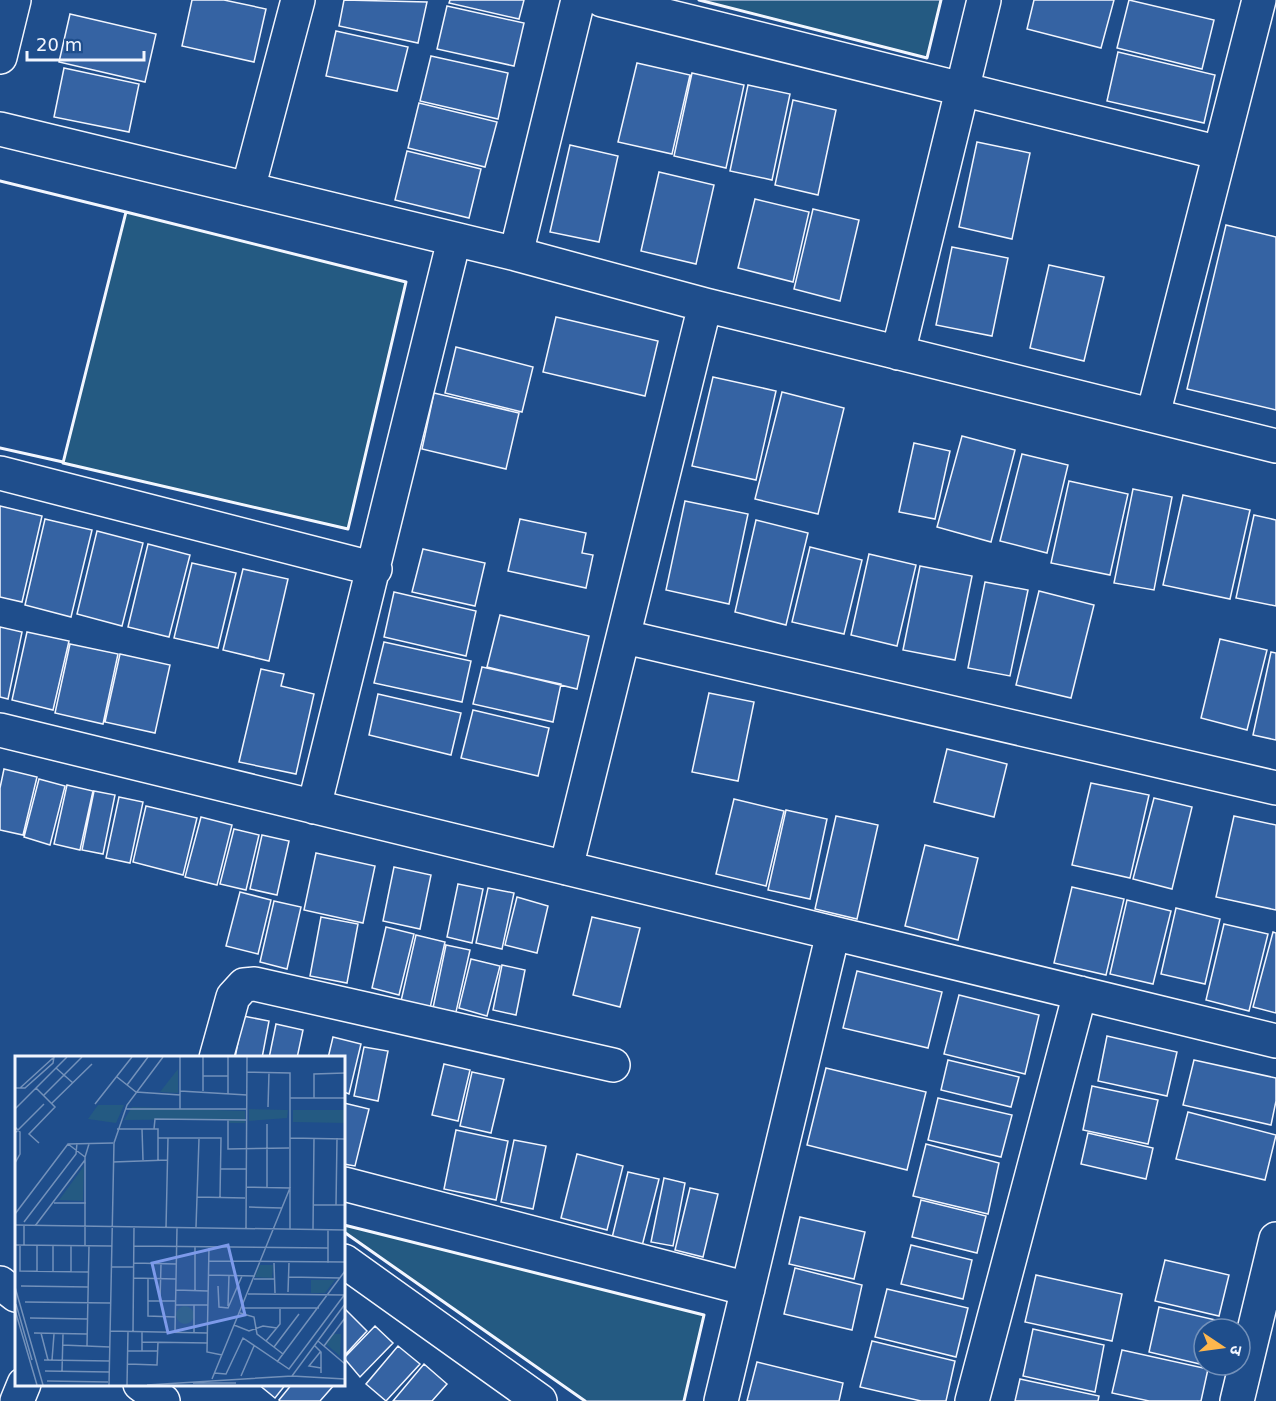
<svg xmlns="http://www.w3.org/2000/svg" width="1276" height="1401" viewBox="0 0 1276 1401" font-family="'DejaVu Sans','Noto Sans Devanagari',sans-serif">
<rect width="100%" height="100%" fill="#1f4e8c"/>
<path fill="#245a82" stroke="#a8bbd7" stroke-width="1.5" d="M699,0H941L927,58Z
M126,212L406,282L348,529L63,463Z
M344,1225L704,1315L684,1401H585L344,1232Z"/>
<path fill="#3563a3" stroke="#f2f6ff" stroke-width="1.5" d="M192,0H224L266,9L254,62L182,46Z
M344,0L427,2L418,43L339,26Z
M450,0H524L519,19L449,3Z
M1034,0H1114L1101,48L1027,29Z
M1129,0L1214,20L1202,69L1117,48Z
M447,6L524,23L514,66L437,49Z
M70,14L156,34L145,82L59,62Z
M336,31L408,47L397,91L326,76Z
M1118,52L1215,75L1204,123L1107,101Z
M431,56L508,73L498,119L420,101Z
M637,63L690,75L672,154L618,142Z
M64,68L139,84L129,132L54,117Z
M692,73L744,85L726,168L674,156Z
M748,85L790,94L772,180L730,171Z
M793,100L836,110L818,195L775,185Z
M419,103L497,122L485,167L408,148Z
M977,142L1030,153L1012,239L959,227Z
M570,145L618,156L599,242L550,232Z
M407,151L481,169L469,218L395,200Z
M659,172L714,185L696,264L641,251Z
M755,199L809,212L793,282L738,268Z
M813,209L859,220L840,301L794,289Z
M1226,225L1276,237V410L1187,389Z
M952,247L1008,258L992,336L936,325Z
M1049,265L1104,277L1084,361L1030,348Z
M556,317L658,341L645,396L543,372Z
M456,347L533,367L522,412L445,393Z
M713,377L776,391L756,480L692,466Z
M782,392L844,408L818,514L755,499Z
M434,393L519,413L506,469L422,449Z
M962,436L1015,450L991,542L937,527Z
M914,443L950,451L935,519L899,512Z
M1022,454L1068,465L1047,553L1000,541Z
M1069,481L1128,494L1110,575L1051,563Z
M1133,489L1172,497L1154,590L1114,583Z
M1183,495L1250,510L1230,599L1163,585Z
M685,501L748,514L729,604L666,590Z
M0,506L42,516L22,602L0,597Z
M1254,515L1276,520V606L1236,598Z
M45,519L92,530L71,617L25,605Z
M520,519L586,533L582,553L593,555L586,588L508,571Z
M756,520L808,533L786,625L735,612Z
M97,531L143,543L122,626L77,614Z
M148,544L190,555L169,637L128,627Z
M810,547L862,560L844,634L792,622Z
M423,549L485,563L475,606L412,592Z
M869,554L916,565L897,646L851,635Z
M192,563L236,573L218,648L174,638Z
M920,566L972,576L955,660L903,650Z
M243,569L288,579L269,661L223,650Z
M985,582L1028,590L1010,676L968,668Z
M1039,591L1094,605L1071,698L1016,685Z
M394,592L476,611L466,656L384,637Z
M500,615L589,636L577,689L487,667Z
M0,627L22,632L8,699L0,697Z
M27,632L69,641L53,710L12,700Z
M1220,639L1267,650L1247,730L1201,718Z
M384,642L471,661L462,702L374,683Z
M70,644L118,654L103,724L55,713Z
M1271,652L1276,653V740L1253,735Z
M120,654L170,665L155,733L105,722Z
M482,667L561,684L553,722L473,704Z
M261,669L284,674L281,686L314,694L296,774L239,762Z
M709,693L754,702L738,781L692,772Z
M378,694L461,713L451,755L369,735Z
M473,710L549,728L538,776L461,758Z
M947,749L1007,764L994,817L934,802Z
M4,769L37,777L23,835L0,830V788Z
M39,779L65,786L50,845L24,837Z
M1091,783L1149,795L1130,878L1072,865Z
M67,785L93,791L80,850L54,844Z
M94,791L115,795L103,854L82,850Z
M119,797L143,802L130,863L106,858Z
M1154,798L1192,807L1172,889L1133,879Z
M734,799L784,811L766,886L716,874Z
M146,806L197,818L183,875L133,862Z
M786,810L827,819L810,899L768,890Z
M836,816L878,825L857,919L815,909Z
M1234,816L1276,825V910L1216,897Z
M201,817L232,825L217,885L185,877Z
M234,829L259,835L246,890L220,884Z
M262,835L289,841L277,895L250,889Z
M925,845L978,858L958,940L905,926Z
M316,853L375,866L363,923L304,910Z
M394,867L431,875L420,929L383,921Z
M458,884L483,889L472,943L447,937Z
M1072,887L1124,899L1106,975L1054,963Z
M488,888L514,893L502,949L476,943Z
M240,892L271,900L258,954L226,946Z
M517,897L548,906L537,953L505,945Z
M1127,900L1171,911L1153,984L1110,974Z
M274,901L301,907L287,969L260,962Z
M1176,908L1220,919L1205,984L1161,974Z
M321,917L358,924L347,983L310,976Z
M592,917L640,928L620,1007L573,995Z
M1224,924L1268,934L1249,1011L1206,1000Z
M386,927L414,934L399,995L372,988Z
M1273,932L1276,933V1013L1253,1007Z
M416,935L445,942L430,1008L401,1001Z
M446,945L470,950L456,1012L433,1008Z
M471,959L500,966L487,1016L459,1008Z
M502,965L525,970L516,1015L493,1010Z
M857,971L942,992L928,1048L843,1028Z
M959,995L1039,1015L1025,1074L944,1054Z
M243,1016L269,1021L262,1058H235Z
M276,1024L303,1030L297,1058H269Z
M1107,1036L1177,1052L1167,1096L1098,1081Z
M333,1037L361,1044L349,1094L344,1092V1058H328Z
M364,1047L388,1051L378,1101L354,1096Z
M948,1060L1019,1077L1011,1107L941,1090Z
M1194,1060L1276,1078V1101L1271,1125L1183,1105Z
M444,1064L470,1070L458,1121L432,1115Z
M826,1068L926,1092L907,1170L807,1145Z
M472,1072L504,1079L491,1133L460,1126Z
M1092,1086L1158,1100L1148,1144L1083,1130Z
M938,1098L1012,1115L1001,1157L928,1140Z
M344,1103L369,1109L355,1166L344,1164Z
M1188,1112L1276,1135L1265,1180L1176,1159Z
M456,1130L508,1141L496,1200L444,1189Z
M1088,1133L1153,1148L1146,1179L1081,1164Z
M514,1140L546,1146L533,1209L501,1202Z
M926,1144L999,1163L988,1214L913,1196Z
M577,1154L623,1166L607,1230L561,1218Z
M628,1172L659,1179L641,1250L611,1242Z
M664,1178L685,1183L673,1246L651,1242Z
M690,1188L718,1194L703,1257L675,1250Z
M921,1200L986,1216L977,1253L912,1237Z
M800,1217L865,1232L854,1279L789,1264Z
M911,1245L972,1260L963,1299L901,1284Z
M1165,1260L1229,1275L1219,1316L1155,1301Z
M795,1268L862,1285L852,1330L784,1314Z
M1036,1275L1122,1294L1112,1341L1025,1322Z
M887,1289L968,1308L956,1357L875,1337Z
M1159,1307L1220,1321L1218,1329H1204V1365L1149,1352Z
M346,1310L367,1331L344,1356V1312Z
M375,1326L393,1343L360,1377L344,1358Z
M1033,1329L1104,1345L1095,1392L1023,1376Z
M872,1341L955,1361L946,1401H921L860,1387Z
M398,1346L420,1364L386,1401L366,1384Z
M1122,1350L1208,1369L1201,1401H1149L1112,1393Z
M757,1362L843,1383L839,1401H747Z
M424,1364L447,1384L432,1401H393Z
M1020,1379L1099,1396L1098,1401H1015Z
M258,1384H286L275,1398Z
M292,1384H335L320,1401H280L279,1400Z"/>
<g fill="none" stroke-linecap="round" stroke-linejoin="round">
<defs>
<path id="street" d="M602,0L1220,153
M0,57L14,0
M0,129L516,254L705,305L1276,446
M248,189L298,0
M516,254L578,0
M898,353L984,0
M1153,415L1259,0
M0,473L375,569
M625,637L1276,788
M0,730L1276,1041
M314,807L454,240
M566,868L705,305
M216,1058L233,997L244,985L255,984L613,1065
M344,1184L748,1289
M344,1261L540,1401
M0,1283L16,1295
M140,1384L163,1401
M17,1401L24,1384
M721,1401L833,933
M972,1401L1080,993
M1237,1401L1276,1239"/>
</defs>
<use href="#street" stroke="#f2f6ff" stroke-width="36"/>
<use href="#street" stroke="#1f4e8c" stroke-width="33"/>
<path stroke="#f2f6ff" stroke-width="3" d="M699,0L927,58L941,0
M0,181L126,212
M126,212L406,282L348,529L63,463Z
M0,448L63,462
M344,1225L704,1315L684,1401
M344,1232L585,1401"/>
</g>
<g transform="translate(15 1056)">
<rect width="330" height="330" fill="#1f4e8c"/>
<path d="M163,13V37L145,36ZM83,49H109L101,67L73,63ZM117,51L230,55V67H214L213,63L109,64ZM234,53L273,54L272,62L234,65ZM278,54H330V67L278,66ZM69,110L68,145L44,144ZM245,209H258L257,222L240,221ZM296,224H320L310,237H296ZM161 259a9 9 0 1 1 18 0a9 9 0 1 1-18 0ZM319,278H326L325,300L311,288Z" fill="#245a82"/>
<path fill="none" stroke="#7391ba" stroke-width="1.5" d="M165,1V53M188,1V35M41,12L58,27M232,16L275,17V173M188,20H213M102,21L121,36L165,39M112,29L133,1M0,32H10L38,7L39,1M5,32L38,2M21,32L40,51L14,78L24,87M165,35L232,39M213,38V1M29,39L67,1M275,42H330M299,42V18L330,17M37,47L77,8M80,48L117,1M253,51L254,17M0,53L52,1M110,53H231M213,64V93L274,92M0,71L5,76V98L0,107M102,73H143V104M127,73L128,104M139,73L140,63L231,64M0,77L29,48M143,82H206L205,141M275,82L330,83M53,88L70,101M98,106L153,104M206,113H231M252,132V68M182,141L230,142M39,147H71M298,149H330M321,149L322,82M234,151L267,152M0,158L53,88L98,87M9,166L61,98L62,87M0,169L330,174M20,170L70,104M181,171L184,83M151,172L153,82M231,172L232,1M298,173L299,82M0,189L97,190M5,189V215L73,216M9,189V170M70,190V101L74,88M119,190L313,192M194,191L192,296L207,299M194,205L330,206M119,207L161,208M259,207L260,237M313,207V174M97,211H119M22,215V190M38,215V190M56,216V190M193,219L240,220M274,221L325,222M118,222L161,223M133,223V260L160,261M239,223H259M6,230L73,231M203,230L204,251L213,252L227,220M0,231L28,329M161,234L193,235M180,235V191M273,236L274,207M233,238L329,239M133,245H160M145,245L146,208M10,246L95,247M1,248L17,304M160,249H193M213,250L214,219M227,252H304M0,254L22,329M225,257L239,261L242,278L268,298M15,262L73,263M219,269L234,275L248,270L262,272M95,275L192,277M118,276L119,171M160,276L162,172M19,277L72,278M26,277L33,304M179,277V249M251,285L265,268V253M303,285L330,308M127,286L193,287M47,289L95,291M72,290L74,190M300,290L306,296V317M309,290L330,262M259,291L284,258M113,295H143M127,295V276M306,295L294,310L306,312M29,304L95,305M37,304L39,278M262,306L330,215M113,308L142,309L143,286M30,315L94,316M47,315L48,278M199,317L211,318L228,282L274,313L330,238M226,320L239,290M277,320L330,323M197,323L275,132L231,131M32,325L93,326M178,327H221M94,329L99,87L112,49L148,1M112,329L113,275M132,329L277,320L330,248"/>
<path fill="#7d9aea" fill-opacity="0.15" stroke="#7d9aea" stroke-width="3" d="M213,189L230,259L153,277L137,207Z"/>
<rect width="330" height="330" fill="none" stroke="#f2f6ff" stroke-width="3"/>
</g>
<g transform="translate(1222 1347) rotate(103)"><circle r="28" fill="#1f4e8c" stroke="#7391ba" stroke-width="1.5"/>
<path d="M0-4.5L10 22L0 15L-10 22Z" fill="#ffb74d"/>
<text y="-9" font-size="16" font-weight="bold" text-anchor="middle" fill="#f2f6ff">उ</text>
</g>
<path d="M27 51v9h117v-9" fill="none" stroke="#f2f6ff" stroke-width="3"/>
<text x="36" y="51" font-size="18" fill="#f2f6ff" stroke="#1f4e8c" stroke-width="4.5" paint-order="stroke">20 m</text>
</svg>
